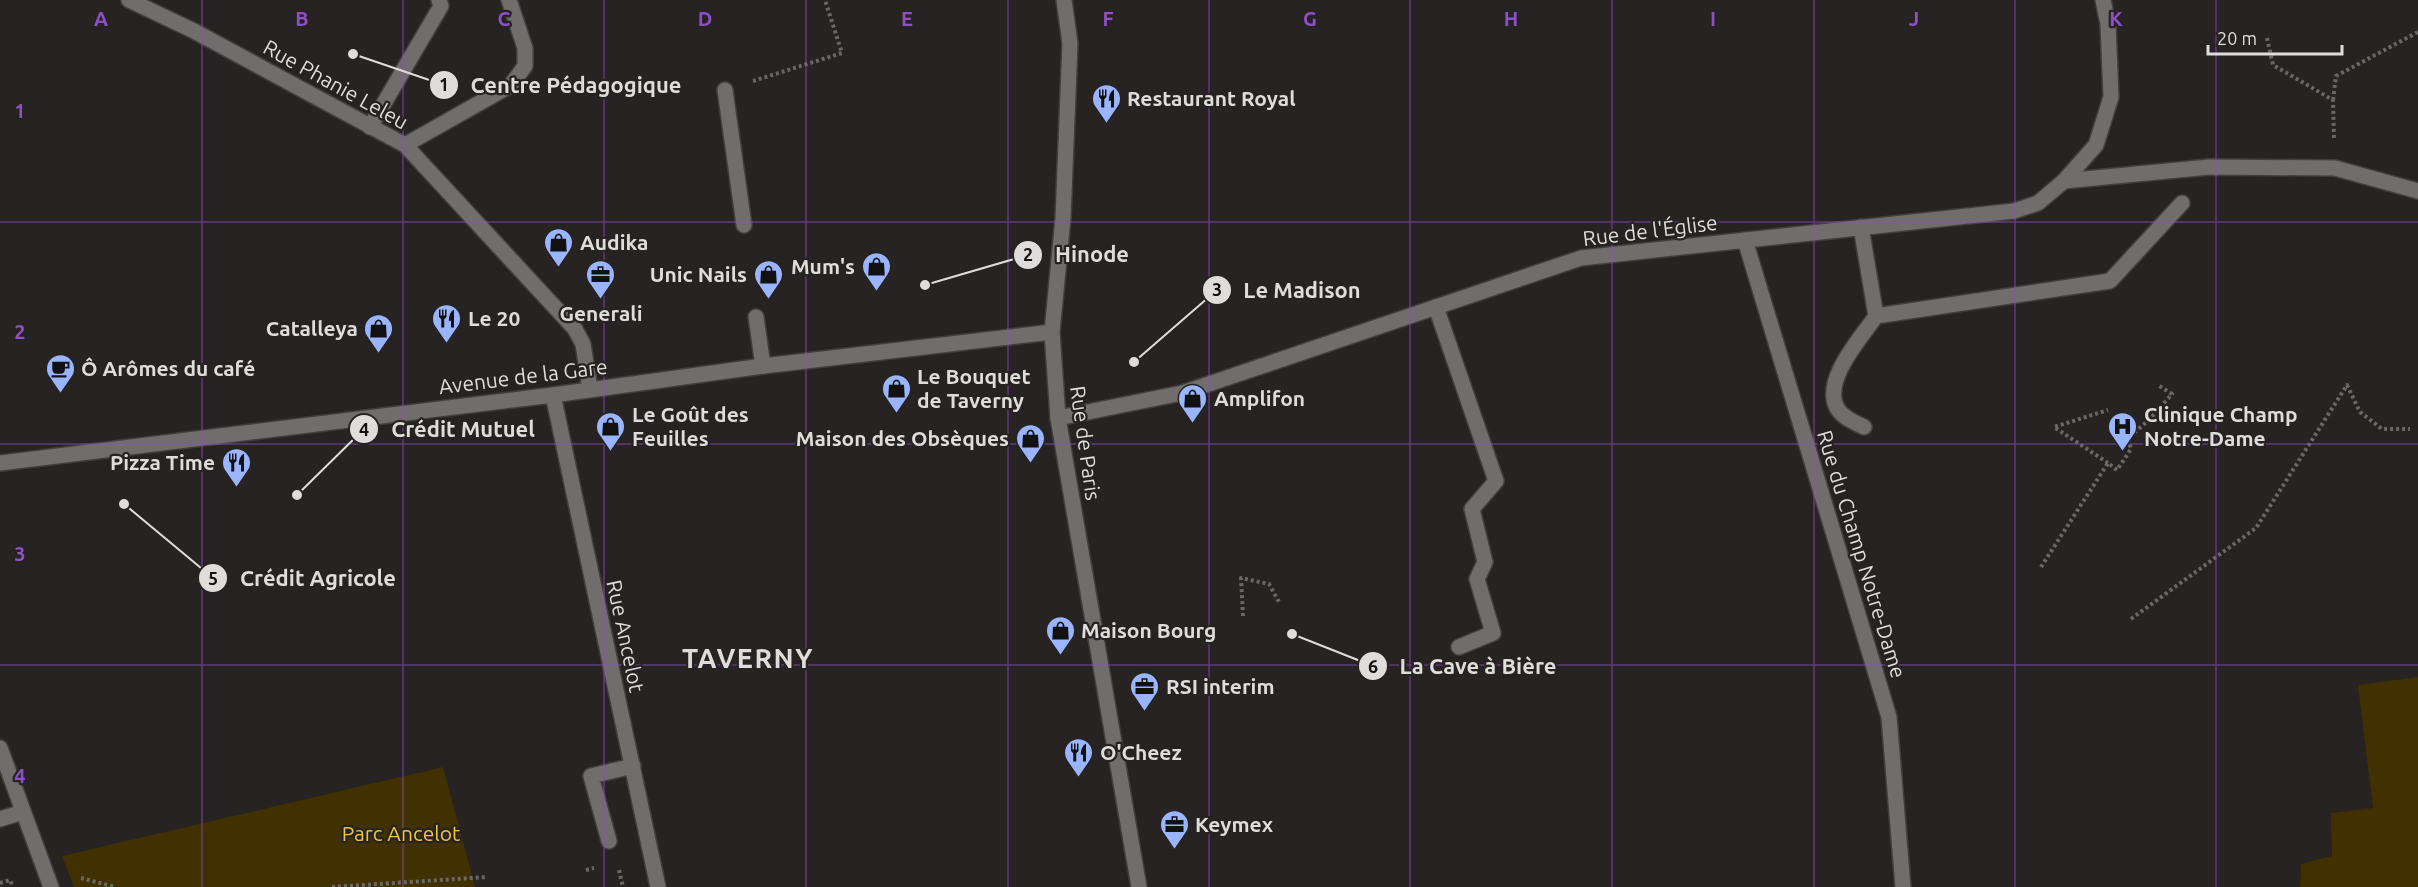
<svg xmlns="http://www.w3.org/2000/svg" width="2418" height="887" viewBox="0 0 2418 887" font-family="Ubuntu,sans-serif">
<rect width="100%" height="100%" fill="#262322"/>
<path fill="#413100" d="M2418,677V887H2300L2301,864L2332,856L2331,813L2373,808L2358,685Z
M443,767L475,887H74L62,856Z"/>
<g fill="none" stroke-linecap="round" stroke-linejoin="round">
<defs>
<path id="service" d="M725,90L744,225
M370,127L441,6L439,0
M405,145L511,85L525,66V48L509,0
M2064,181L2209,167L2335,168L2418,191
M1861,227L1876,316L2110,281L2182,203
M1436,307L1496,481L1472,509L1485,562L1477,579L1493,633L1459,647
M756,317L763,366
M1864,427C1854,422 1843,418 1837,408C1822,380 1861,338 1876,316
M609,841L591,776L633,766"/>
<path id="minor" d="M129,0L194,31L405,145L575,329L583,344L590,389
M1745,240L1889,717L1903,887
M553,395L658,887
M1058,418L1139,887
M0,819L23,812"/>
<path id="tertiary" d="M1064,0L1070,43L1063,218L1052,332L1058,418L1182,393L1581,258L2014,211L2038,203L2064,181L2096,145L2111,97L2108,24L2103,0
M0,463L553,395L763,366L1052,332
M0,748L51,887"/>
</defs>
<use href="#service" stroke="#413f3e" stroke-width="18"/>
<use href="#minor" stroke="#413f3e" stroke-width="18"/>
<use href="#tertiary" stroke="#413f3e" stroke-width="18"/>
<path stroke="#6a6867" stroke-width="4" stroke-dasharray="3 3" stroke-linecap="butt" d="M2267,38L2273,65L2333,100L2334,138
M753,81L842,53L825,0
M2333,100L2336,76L2418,32
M2108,463L2054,427L2108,410
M2041,567L2108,463L2117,470L2131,449L2128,438L2149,420L2172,394L2158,385
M1243,616L1241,578L1269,584L1279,602
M2131,619L2256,528L2347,385L2360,412L2382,429H2410
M586,870L594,868
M619,870L623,887
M81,878L115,887
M0,883L10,880L13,887
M332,887L487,877"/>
<use href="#service" stroke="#706d6c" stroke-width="15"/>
<use href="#minor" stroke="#706d6c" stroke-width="15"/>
<use href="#tertiary" stroke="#706d6c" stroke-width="15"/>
</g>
<path fill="none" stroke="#8f4fc5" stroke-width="1.5" stroke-opacity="0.55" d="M202,0V887M403,0V887M604,0V887M806,0V887M1008,0V887M1209,0V887M1410,0V887M1612,0V887M1814,0V887M2015,0V887M2216,0V887M0,222H2418M0,444H2418M0,665H2418"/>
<defs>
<symbol id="restaurant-pin" viewBox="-11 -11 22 30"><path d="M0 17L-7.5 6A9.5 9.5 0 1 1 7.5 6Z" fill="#9ab5fd" stroke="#262322"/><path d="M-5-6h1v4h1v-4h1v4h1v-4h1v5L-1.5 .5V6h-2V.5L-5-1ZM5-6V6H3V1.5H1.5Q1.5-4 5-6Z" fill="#111"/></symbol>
<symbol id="shop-pin" viewBox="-11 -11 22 30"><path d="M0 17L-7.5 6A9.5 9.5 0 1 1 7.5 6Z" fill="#9ab5fd" stroke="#262322"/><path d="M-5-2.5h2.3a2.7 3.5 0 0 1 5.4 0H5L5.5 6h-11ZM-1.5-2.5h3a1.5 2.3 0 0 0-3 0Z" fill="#111"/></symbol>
<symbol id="office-pin" viewBox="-11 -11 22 30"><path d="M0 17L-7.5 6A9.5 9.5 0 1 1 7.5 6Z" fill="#9ab5fd" stroke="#262322"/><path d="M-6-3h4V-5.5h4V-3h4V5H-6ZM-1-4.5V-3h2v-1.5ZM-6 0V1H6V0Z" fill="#111"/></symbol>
<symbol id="cafe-pin" viewBox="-11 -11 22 30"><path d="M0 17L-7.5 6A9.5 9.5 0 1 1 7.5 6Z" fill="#9ab5fd" stroke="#262322"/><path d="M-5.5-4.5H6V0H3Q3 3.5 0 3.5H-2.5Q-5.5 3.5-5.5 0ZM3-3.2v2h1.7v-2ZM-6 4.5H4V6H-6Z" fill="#111"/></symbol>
<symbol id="hospital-pin" viewBox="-11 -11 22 30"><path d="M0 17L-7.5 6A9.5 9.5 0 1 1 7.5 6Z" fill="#9ab5fd" stroke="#262322"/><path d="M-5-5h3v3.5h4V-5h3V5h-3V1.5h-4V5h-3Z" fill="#111"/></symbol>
</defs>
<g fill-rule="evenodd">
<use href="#restaurant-pin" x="1090" y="82" width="33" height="45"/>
<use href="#shop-pin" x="542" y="226" width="33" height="45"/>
<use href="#shop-pin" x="860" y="250" width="33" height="45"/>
<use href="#office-pin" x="584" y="258" width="33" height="45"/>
<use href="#shop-pin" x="752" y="258" width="33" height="45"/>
<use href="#restaurant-pin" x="430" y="302" width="33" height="45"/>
<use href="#shop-pin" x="362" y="312" width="33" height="45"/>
<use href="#cafe-pin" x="44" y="352" width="33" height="45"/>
<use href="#shop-pin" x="880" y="372" width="33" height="45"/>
<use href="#shop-pin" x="1176" y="382" width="33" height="45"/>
<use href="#shop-pin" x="594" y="410" width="33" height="45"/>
<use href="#hospital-pin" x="2106" y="410" width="33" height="45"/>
<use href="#shop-pin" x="1014" y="422" width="33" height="45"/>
<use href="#restaurant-pin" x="220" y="446" width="33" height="45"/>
<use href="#shop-pin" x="1044" y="614" width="33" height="45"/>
<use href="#office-pin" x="1128" y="670" width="33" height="45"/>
<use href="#restaurant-pin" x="1062" y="736" width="33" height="45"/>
<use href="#office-pin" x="1158" y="808" width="33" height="45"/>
</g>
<g text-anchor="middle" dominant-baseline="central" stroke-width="4.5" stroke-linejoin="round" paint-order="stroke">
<g font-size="21" fill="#dfdddc" stroke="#262322">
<text transform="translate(336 84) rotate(29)">Rue Phanie Leleu</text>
<text transform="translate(1650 230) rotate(-7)">Rue de l'Église</text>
<text transform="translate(523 376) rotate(-7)">Avenue de la Gare</text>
<text transform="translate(1086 443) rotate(82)">Rue de Paris</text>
<text transform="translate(1862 554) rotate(73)">Rue du Champ Notre-Dame</text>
<text transform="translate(626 636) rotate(78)">Rue Ancelot</text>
</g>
<g font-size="21" font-weight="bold" fill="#dfdddc" stroke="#262322" text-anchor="start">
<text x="1127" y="98">Restaurant Royal</text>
<text x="580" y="242">Audika</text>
<text x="855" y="266" text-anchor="end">Mum's</text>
<text x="747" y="274" text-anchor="end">Unic Nails</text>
<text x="601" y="313" text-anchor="middle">Generali</text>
<text x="468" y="318">Le 20</text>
<text x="358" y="328" text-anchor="end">Catalleya</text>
<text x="81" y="368">Ô Arômes du café</text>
<text x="917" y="376">Le Bouquet<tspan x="917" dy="24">de Taverny</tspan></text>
<text x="1214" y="398">Amplifon</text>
<text x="632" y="414">Le Goût des<tspan x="632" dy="24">Feuilles</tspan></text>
<text x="2144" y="414">Clinique Champ<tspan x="2144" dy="24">Notre-Dame</tspan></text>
<text x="1009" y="438" text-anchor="end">Maison des Obsèques</text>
<text x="215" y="462" text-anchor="end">Pizza Time</text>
<text x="1081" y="630">Maison Bourg</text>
<text x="1166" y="686">RSI interim</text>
<text x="1100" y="752">O'Cheez</text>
<text x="1195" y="824">Keymex</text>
</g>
<g font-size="21" fill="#f2c33d" stroke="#262322">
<text x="401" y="833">Parc Ancelot</text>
</g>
<g font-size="27" font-weight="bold" letter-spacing="1.5" fill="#dfdddc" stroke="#262322">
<text x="748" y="658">TAVERNY</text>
</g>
</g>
<g font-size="20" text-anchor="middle" font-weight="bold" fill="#8f4fc5" stroke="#262322" stroke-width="4.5" stroke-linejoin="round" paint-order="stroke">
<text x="101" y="26">A</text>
<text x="302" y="26">B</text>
<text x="504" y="26">C</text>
<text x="705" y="26">D</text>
<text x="907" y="26">E</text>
<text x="1108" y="26">F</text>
<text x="1310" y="26">G</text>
<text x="1511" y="26">H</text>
<text x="1713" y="26">I</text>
<text x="1914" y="26">J</text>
<text x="2116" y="26">K</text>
<text x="20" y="118">1</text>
<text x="20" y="339">2</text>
<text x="20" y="561">3</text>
<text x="20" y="783">4</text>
</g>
<path fill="none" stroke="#dfdddc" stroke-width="2" d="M353 54L444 85M925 285L1028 255M1134 362L1217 290M297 495L364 429M124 504L213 578M1292 634L1373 666"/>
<g fill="#dfdddc" stroke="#262322" stroke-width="2">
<circle cx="353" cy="54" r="6"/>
<circle cx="925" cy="285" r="6"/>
<circle cx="1134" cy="362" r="6"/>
<circle cx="297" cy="495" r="6"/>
<circle cx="124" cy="504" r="6"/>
<circle cx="1292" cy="634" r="6"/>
<circle cx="444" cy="85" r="15"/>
<circle cx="1028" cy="255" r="15"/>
<circle cx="1217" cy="290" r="15"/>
<circle cx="364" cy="429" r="15"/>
<circle cx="213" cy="578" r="15"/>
<circle cx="1373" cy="666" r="15"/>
</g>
<g font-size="18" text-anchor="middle" font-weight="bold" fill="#111">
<text x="444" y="91">1</text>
<text x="1028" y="261">2</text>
<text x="1217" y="296">3</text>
<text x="364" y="436">4</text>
<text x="213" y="585">5</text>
<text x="1373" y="673">6</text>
</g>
<g font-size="22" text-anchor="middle" font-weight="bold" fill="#dfdddc" stroke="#262322" stroke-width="4.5" stroke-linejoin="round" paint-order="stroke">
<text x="576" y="93">Centre Pédagogique</text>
<text x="1092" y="262">Hinode</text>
<text x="1302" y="298">Le Madison</text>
<text x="463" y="437">Crédit Mutuel</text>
<text x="318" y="586">Crédit Agricole</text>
<text x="1478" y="674">La Cave à Bière</text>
</g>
<path d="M2208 45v9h134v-9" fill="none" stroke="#dfdddc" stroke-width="3"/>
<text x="2217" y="45" font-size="18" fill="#dfdddc" stroke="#262322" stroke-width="4.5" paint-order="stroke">20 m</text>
</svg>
